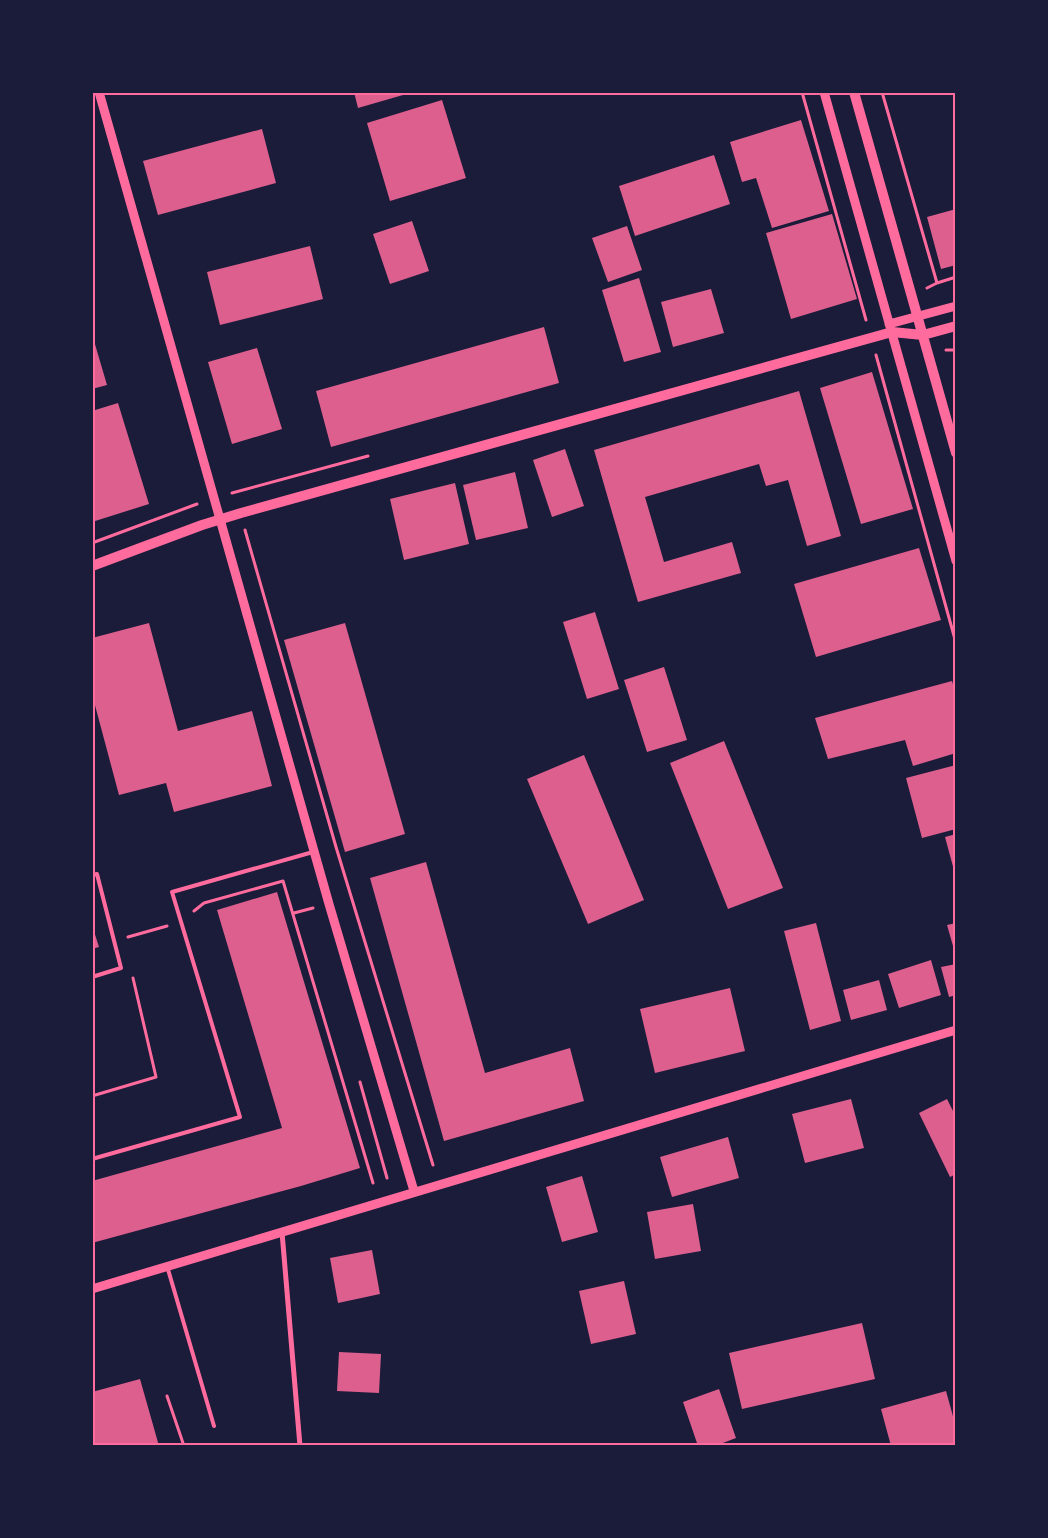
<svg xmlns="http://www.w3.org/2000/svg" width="1048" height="1538" viewBox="0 0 1048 1538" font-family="'Open Sans',sans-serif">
<rect width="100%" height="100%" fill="#1b1b3a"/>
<path fill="#dd5f8e" d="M354,92H409L410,93L358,108Z
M442,100L466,178L390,201L367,123Z
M801,120L829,211L772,228L756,178L742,182L730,142Z
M262,129L276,183L158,215L143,161Z
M714,155L730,204L635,236L619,186Z
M956,209V265L941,269L927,217Z
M832,214L857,299L791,319L766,233Z
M412,221L429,271L390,284L373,234Z
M627,226L642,270L608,282L592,238Z
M310,246L323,299L220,325L207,272Z
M639,278L661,352L624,362L602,290Z
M711,289L724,333L673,347L661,302Z
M544,327L559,383L331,447L316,391Z
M92,334L107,385L92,389Z
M257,348L282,429L232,444L208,362Z
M872,372L913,509L861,524L820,388Z
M799,391L841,536L807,546L788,480L766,486L759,464L645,497L664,562L732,542L741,573L638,602L594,450Z
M118,403L149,504L92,522V411Z
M565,449L584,506L552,517L533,460Z
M515,472L528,528L476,540L463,485Z
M455,483L469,544L404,560L390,499Z
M919,548L941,620L816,657L794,584Z
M595,612L619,689L587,699L563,622Z
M149,623L178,731L252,711L272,786L174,812L166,783L119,795L92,694V638Z
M345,623L405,834L345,852L284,640Z
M664,667L687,740L647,752L624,680Z
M952,681L956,694V753L913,766L905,740L828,759L815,718Z
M724,741L783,888L728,909L670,763Z
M584,755L644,900L588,924L527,779Z
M956,765V829L922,838L906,778Z
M956,834V874H955L945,837Z
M426,862L485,1073L570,1048L584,1101L444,1141L370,878Z
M277,892L360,1168L301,1186L92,1243V1181L282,1128L217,910Z
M816,923L841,1021L810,1030L784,931Z
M956,923V953H955L947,925Z
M92,925L99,947L92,949Z
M931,960L941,995L899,1008L888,974Z
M956,964V995L949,997L941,967Z
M879,980L887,1010L851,1020L843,990Z
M730,988L745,1051L655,1073L640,1009Z
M851,1099L864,1148L805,1163L792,1114Z
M947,1099L956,1117V1174L950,1177L919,1113Z
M728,1137L739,1178L672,1197L660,1157Z
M582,1176L598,1232L562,1242L546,1187Z
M693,1204L701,1251L655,1259L647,1212Z
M372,1250L380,1294L338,1303L330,1258Z
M624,1281L636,1334L591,1344L579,1291Z
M862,1323L875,1379L742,1409L729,1353Z
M339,1352L381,1354L379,1393L337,1391Z
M140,1379L159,1446H92V1392Z
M719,1389L736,1438L715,1446H698L683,1402Z
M946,1391L956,1427V1446H891L881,1409Z"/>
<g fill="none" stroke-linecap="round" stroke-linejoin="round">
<path stroke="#ff6b9d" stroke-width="3" d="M802,92L866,320
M882,92L937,283L956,277
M927,288L937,283
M946,350H956
M876,355L956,643
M232,493L368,456
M245,530L336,847L433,1165
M92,543L197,504
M194,911L204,903L283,881L373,1183
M294,913L313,908
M128,937L167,926
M360,1082L387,1178
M92,1096L156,1077L133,978
M167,1396L184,1446"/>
<path stroke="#ff6b9d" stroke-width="4" d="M92,875L97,874L121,968L92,977
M92,1159L240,1117L172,892L313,852
M167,1266L214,1426"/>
<path stroke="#ff6b9d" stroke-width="5" d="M282,1232L300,1446"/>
<path stroke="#ff6b9d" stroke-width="9" d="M99,92L329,904L414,1191
M824,92L956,561
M889,324L956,306
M92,1289L956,1030"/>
<path stroke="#ff6b9d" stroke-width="10" d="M854,92L956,453
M92,566L202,525L241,513L892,332L923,335L956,326"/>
</g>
<rect width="1048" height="1538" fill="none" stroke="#1b1b3a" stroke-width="188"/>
<rect x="94" y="94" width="860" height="1350" fill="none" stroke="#ff6b9d" stroke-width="2"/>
</svg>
